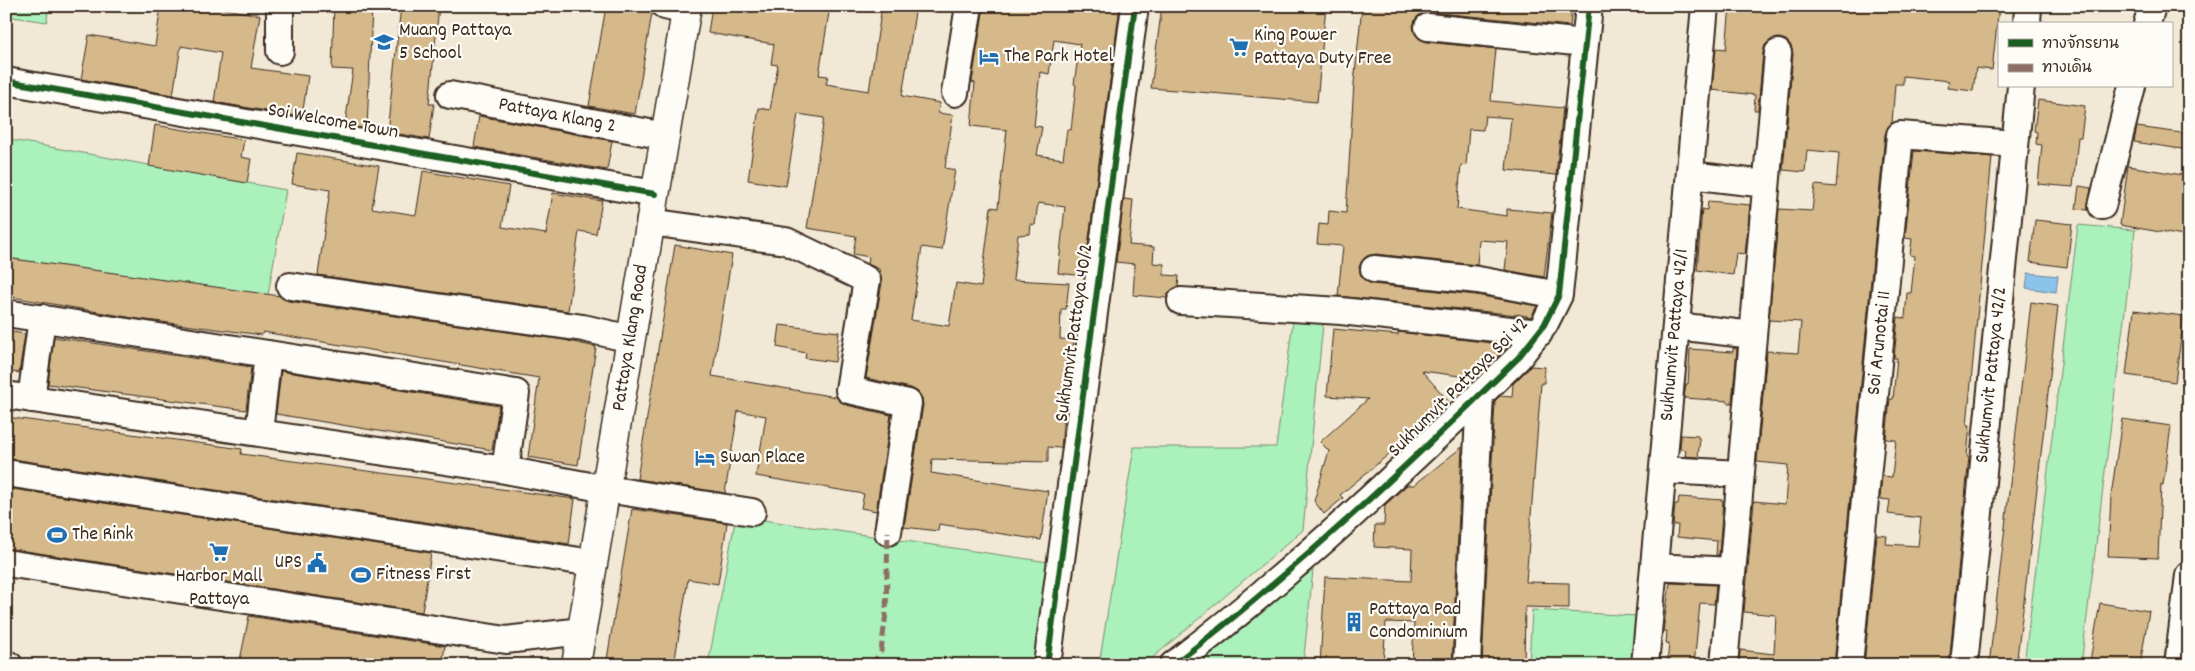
<svg xmlns="http://www.w3.org/2000/svg" width="2195" height="671" viewBox="0 0 2195 671" font-family="Dekko,'Playpen Sans Thai',sans-serif">
<rect width="100%" height="100%" fill="#f1e8d6"/>
<filter id="ink" filterUnits="userSpaceOnUse"><feTurbulence type="fractalNoise" baseFrequency=".02" numOctaves="2"/><feDisplacementMap in="SourceGraphic" scale="10" xChannelSelector="R" yChannelSelector="G"/><feConvolveMatrix kernelMatrix="1 2 1 2 8 2 1 2 1" color-interpolation-filters="sRGB"/></filter>
<g filter="url(#ink)">
<path fill="#abf1bc" stroke="#738e6d" d="M6,6H48L47,22L6,16Z
M6,139L286,190L268,295L6,258Z
M2078,225L2135,230L2081,665H2024Z
M1293,321L1323,324L1303,530L1144,665H1099L1134,447H1276Z
M736,516L1048,562L1035,665H708Z
M1313,570L1303,665H1189Z
M1532,610L1637,616L1633,665H1529Z"/>
<path fill="#8bc3ea" stroke="#6b8698" d="M2028,273L2058,276L2056,292L2026,288Z"/>
<path fill="#d5b98a" stroke="#3b2a1e" fill-rule="evenodd" d="M161,6H207L260,15L251,68L308,76L302,117L214,102L221,53L181,46L173,95L81,79L89,35L155,46Z
M334,6H372L367,129L345,125L353,70L332,69Z
M401,6H439L429,104H434L429,139L387,132Z
M606,6H640L650,8L652,13L635,114L589,106Z
M712,6H830L819,75L828,76L826,84L869,91L882,6H916L902,96L940,103L938,113L953,115L945,168L955,170L942,250L922,247L911,320L949,326L956,283L981,287L991,207L998,208L1007,130L971,126L975,83L972,82L984,6H1120L1084,276L1058,273L1065,207L1038,203L1035,225L1031,224L1030,234L1018,235L1013,280L1069,283L1066,309H1061L1060,339L1073,340L1074,352L1070,378H1067L1061,448L1048,447V462L932,459L931,473L1048,491L1041,540L939,524L938,531L904,527L923,405L922,398L918,392L911,388L866,378L882,282L879,269L868,264L869,257L853,254L856,236L807,228L824,118L798,114L786,186L748,180L759,108L770,110L778,65L771,64L774,44L708,33ZM1054,40L1080,44L1074,84L1076,85L1071,130L1067,129L1063,159L1037,155L1042,127L1034,126L1040,72L1049,74Z
M1162,6H1326L1317,102L1151,88Z
M1362,6H1572L1570,26L1430,12L1422,13L1416,18L1413,26L1415,34L1420,39L1426,42L1496,49L1491,101L1563,108L1556,175L1506,170L1511,118L1485,116L1483,130L1469,129L1466,166L1461,165L1457,209L1507,216V209L1552,213L1544,277L1505,270L1508,242L1479,240L1477,265L1376,254L1367,256L1362,261L1359,267L1361,276L1366,281L1372,284L1476,295L1537,306L1531,317L1517,314V315L1338,296L1343,246L1317,244L1319,224L1328,225L1329,211L1346,213L1354,83Z
M1730,6H1999L1992,70L1976,68L1973,91L1948,88L1949,81L1903,76V84H1895L1892,123L1885,134L1834,665H1739L1740,650L1774,654L1776,615L1744,612L1754,501L1785,504L1788,465L1757,462L1767,351L1798,353L1801,322L1769,320L1779,209L1812,211L1815,185L1836,187L1839,153L1807,150L1805,172L1783,170L1793,54L1791,46L1786,40L1779,38L1772,39L1765,45L1763,52L1758,110H1754L1755,95L1712,90L1716,48L1726,49Z
M2038,100L2085,106L2081,137H2078L2073,187L2038,184L2042,145L2036,144L2037,132L2034,131Z
M479,116L612,141L607,170L474,147Z
M155,125L244,140L241,157L251,159L247,183L149,166Z
M2137,127L2189,134V150L2134,142Z
M1914,151L1992,157L1967,425H1970L1967,456H1969L1949,665H1864L1877,535L1887,536L1886,544L1918,546L1921,518L1888,514L1890,500L1880,499L1882,476L1892,477L1896,440L1886,439L1890,399H1893L1897,358H1894L1898,317L1905,318L1907,293H1911L1915,256L1910,255L1912,239L1905,238Z
M297,153L379,166L372,208L416,215L423,171L509,186L502,227L546,234L553,193L602,201L596,234L579,231L568,311L318,275L330,190L292,184Z
M2128,166L2189,176V237L2120,225Z
M2079,186L2091,188L2088,210L2076,209Z
M1124,199L1133,200L1129,245L1154,247L1153,263L1164,264V275L1179,276L1178,287L1169,292L1167,298L1133,295L1135,264L1116,262Z
M1708,201L1750,205L1745,254L1736,253L1733,275L1697,270L1702,209L1707,210Z
M2035,220L2072,224L2067,267L2030,262Z
M675,245L732,255L712,376L836,397L846,405L891,415L876,511L861,508L864,494L756,476L766,416L738,411L725,493L637,479Z
M6,258L280,296L288,301L564,340L596,347L578,465L528,457L539,378L263,332L262,335L139,319L6,296Z
M2031,302L2058,306L2022,618L2016,665H1989Z
M2134,310L2184,316L2175,382L2126,375Z
M780,325L839,332L835,362L805,358L806,353L777,347Z
M1333,329L1398,335V332L1509,345L1475,378L1422,371L1450,403L1340,495L1343,498L1324,514L1314,501L1329,451L1320,442L1368,399L1327,396Z
M6,331L25,334L19,373L6,371Z
M54,337L251,367L246,410L48,384Z
M1733,348L1737,349L1732,403H1728V401L1684,398L1686,384H1688L1690,349L1733,352Z
M1531,366L1545,367L1544,383H1541L1526,582L1569,583V608L1525,607L1524,665H1482L1495,401L1500,396L1512,397L1513,384Z
M281,371L499,406L492,450L276,414Z
M6,417L242,449L241,454L575,499L569,544L6,458Z
M2122,419L2171,426L2163,485L2161,484L2158,558L2108,556L2111,496Z
M1681,435L1698,436V438L1700,439L1698,457L1685,456L1686,450L1680,449Z
M1462,447L1452,665H1412L1414,623L1386,622L1383,665H1320L1325,577L1411,581L1412,549L1374,547L1375,525H1384L1385,505L1407,485H1414Z
M6,488L431,553L422,612L6,548Z
M1679,497L1723,500L1719,555H1716L1717,541L1677,537L1678,525H1673L1675,504H1678Z
M632,509L727,523L718,584L688,579L674,665H606Z
M1670,583L1716,585L1714,604L1700,603L1694,665H1667L1669,643H1666L1667,631H1663Z
M2100,603L2149,611L2140,665H2113L2090,661Z
M249,616L445,646L442,665H239Z"/>
<g fill="none" stroke-linecap="round" stroke-linejoin="round">
<defs>
<path id="minor" d="M665,6L686,11
M2027,24L2028,6
M2147,24L2152,6
M1428,27L1585,43
M280,51V6
M6,81L655,194
M955,93L969,6
M450,95L665,136
M1690,175L1766,184
M2102,206L2132,86
M650,222L786,241L867,280L849,390L908,403L888,532
M1374,269L1478,280L1559,295
M290,286L583,328L631,339
M1181,301L1341,311L1539,333
M6,313L516,393L505,470
M1676,326L1753,335
M6,395L505,470L606,489L752,512
M31,399L42,318
M259,432L268,354
M1663,470L1741,474
M6,473L593,563
M6,563L506,640L582,631
M1654,567L1732,571
M6,664L9,665
M1047,665L1135,6
M1173,665C1296,571 1408,465 1518,358L1544,325L1559,295L1589,6
M1467,665L1480,394
M1645,665L1705,6
M1724,665L1778,53
M1849,665L1900,135L2015,144
M1964,665L2021,86
M2178,665L2189,575"/>
<path id="major" d="M576,665L687,6"/>
</defs>
<use href="#minor" stroke="#3b2a1e" stroke-width="30"/>
<use href="#major" stroke="#3b2a1e" stroke-width="31"/>
<use href="#minor" stroke="#fdfcf7" stroke-width="26"/>
<use href="#major" stroke="#fdfcf7" stroke-width="28"/>
<path stroke="#8d6e63" stroke-width="5" stroke-dasharray="10 5" stroke-linecap="butt" d="M872,665L881,651L886,613L888,532"/>
<defs>
<path id="cycleway" d="M6,81L655,194
M1047,665L1135,6
M1173,665C1296,571 1408,465 1518,358L1544,325L1559,295L1589,6"/>
</defs>
<use href="#cycleway" stroke="#fdfcf7" stroke-width="9"/>
<use href="#cycleway" stroke="#1b5e20" stroke-width="6"/>
</g>
</g>
<defs>
<symbol id="school-bare" viewBox="-9 -9 18 18"><path d="M0-5L7-2L0 1L-7-2ZM-4 1L0 2.5L4 1V4Q0 6-4 4Z" fill="#1f6fb2" stroke="#fdfcf7" stroke-width="2.5" paint-order="stroke"/></symbol>
<symbol id="supermarket-bare" viewBox="-9 -9 18 18"><path d="M-6-5.5h2.5l.6 2H6L4.5 2H-2.5L-4.4-4H-6ZM-1.5 3.2a1.3 1.3 0 1 0 .1 0ZM3 3.2a1.3 1.3 0 1 0 .1 0Z" fill="#1f6fb2" stroke="#fdfcf7" stroke-width="2.5" paint-order="stroke"/></symbol>
<symbol id="hotel-bare" viewBox="-9 -9 18 18"><path d="M-6-4.5h1.5V1H6V5H4.5V3h-9V5H-6ZM-4 0a1.8 1.8 0 1 1 3.6 0ZM.5 0V-2.5h3Q6-2.5 6 0Z" fill="#1f6fb2" stroke="#fdfcf7" stroke-width="2.5" paint-order="stroke"/></symbol>
<symbol id="stadium-bare" viewBox="-9 -9 18 18"><path d="M0-5a6.5 5 0 1 0 0 10a6.5 5 0 1 0 0-10ZM-3.5-1.8h7v3.6h-7Z" fill="#1f6fb2" stroke="#fdfcf7" stroke-width="2.5" paint-order="stroke"/></symbol>
<symbol id="civic-bare" viewBox="-9 -9 18 18"><path d="M-.6-6.5H3V-4.5H.6V-3L4-1V1h2V6H-6V1h2V-1L-.6-3ZM-1.2 2.5V6h2.4V2.5Z" fill="#1f6fb2" stroke="#fdfcf7" stroke-width="2.5" paint-order="stroke"/></symbol>
<symbol id="building-bare" viewBox="-9 -9 18 18"><path d="M-4-6H4V6H1V3H-1V6H-4ZM-2.5-4.3h1.7v1.8h-1.7ZM.8-4.3h1.7v1.8H.8ZM-2.5-1h1.7V.8h-1.7ZM.8-1h1.7V.8H.8Z" fill="#1f6fb2" stroke="#fdfcf7" stroke-width="2.5" paint-order="stroke"/></symbol>
</defs>
<g fill-rule="evenodd">
<use href="#school-bare" x="370" y="28" width="28" height="28"/>
<use href="#supermarket-bare" x="1225" y="33" width="28" height="28"/>
<use href="#hotel-bare" x="975" y="43" width="28" height="28"/>
<use href="#hotel-bare" x="691" y="444" width="28" height="28"/>
<use href="#stadium-bare" x="43" y="521" width="28" height="28"/>
<use href="#supermarket-bare" x="205" y="538" width="28" height="28"/>
<use href="#civic-bare" x="303" y="549" width="28" height="28"/>
<use href="#stadium-bare" x="347" y="561" width="28" height="28"/>
<use href="#building-bare" x="1340" y="608" width="28" height="28"/>
</g>
<g text-anchor="middle" dominant-baseline="central" stroke-width="4.5" stroke-linejoin="round" paint-order="stroke">
<g font-size="20" fill="#3b2a1e" stroke="#fdfcf7" text-anchor="start">
<text x="399" y="31">Muang Pattaya<tspan x="399" dy="23">5 School</tspan></text>
<text x="1254" y="36">King Power<tspan x="1254" dy="23">Pattaya Duty Free</tspan></text>
<text x="1004" y="57">The Park Hotel</text>
<text x="720" y="458">Swan Place</text>
<text x="72" y="535">The Rink</text>
<text x="302" y="563" text-anchor="end">UPS</text>
<text x="376" y="575">Fitness First</text>
<text x="219" y="577" text-anchor="middle">Harbor Mall<tspan x="219" dy="23">Pattaya</tspan></text>
<text x="1369" y="610">Pattaya Pad<tspan x="1369" dy="23">Condominium</tspan></text>
</g>
<g font-size="20" fill="#3b2a1e" stroke="#fdfcf7">
<text transform="translate(557 116) rotate(11)">Pattaya Klang 2</text>
<text transform="translate(333 122) rotate(10)">Soi Welcome Town</text>
<text transform="translate(1075 333) rotate(-82)">Sukhumvit Pattaya 40/2</text>
<text transform="translate(1675 335) rotate(-85)">Sukhumvit Pattaya 42/1</text>
<text transform="translate(631 338) rotate(-81)">Pattaya Klang Road</text>
<text transform="translate(1880 343) rotate(-84)">Soi Arunotai 11</text>
<text transform="translate(1992 375) rotate(-84)">Sukhumvit Pattaya 42/2</text>
<text transform="translate(1459 388) rotate(-45)">Sukhumvit Pattaya Soi 42</text>
</g>
</g>
<rect width="2195" height="671" fill="none" stroke="#fdfcf7" stroke-width="25"/>
<rect x="12" y="12" width="2170" height="646" fill="none" stroke="#3b2a1e" stroke-width="2" filter="url(#ink)"/>
<rect x="1998" y="22" width="175" height="65" fill="#fdfcf7" stroke="#afa8a0"/>
<rect x="2008" y="39" width="25" height="8" fill="#1b5e20" stroke="#afa8a0"/>
<text x="2042" y="48" font-size="15" fill="#3b2a1e">ทางจักรยาน</text>
<rect x="2008" y="64" width="25" height="8" fill="#8d6e63" stroke="#afa8a0"/>
<text x="2042" y="72" font-size="15" fill="#3b2a1e">ทางเดิน</text>
</svg>
